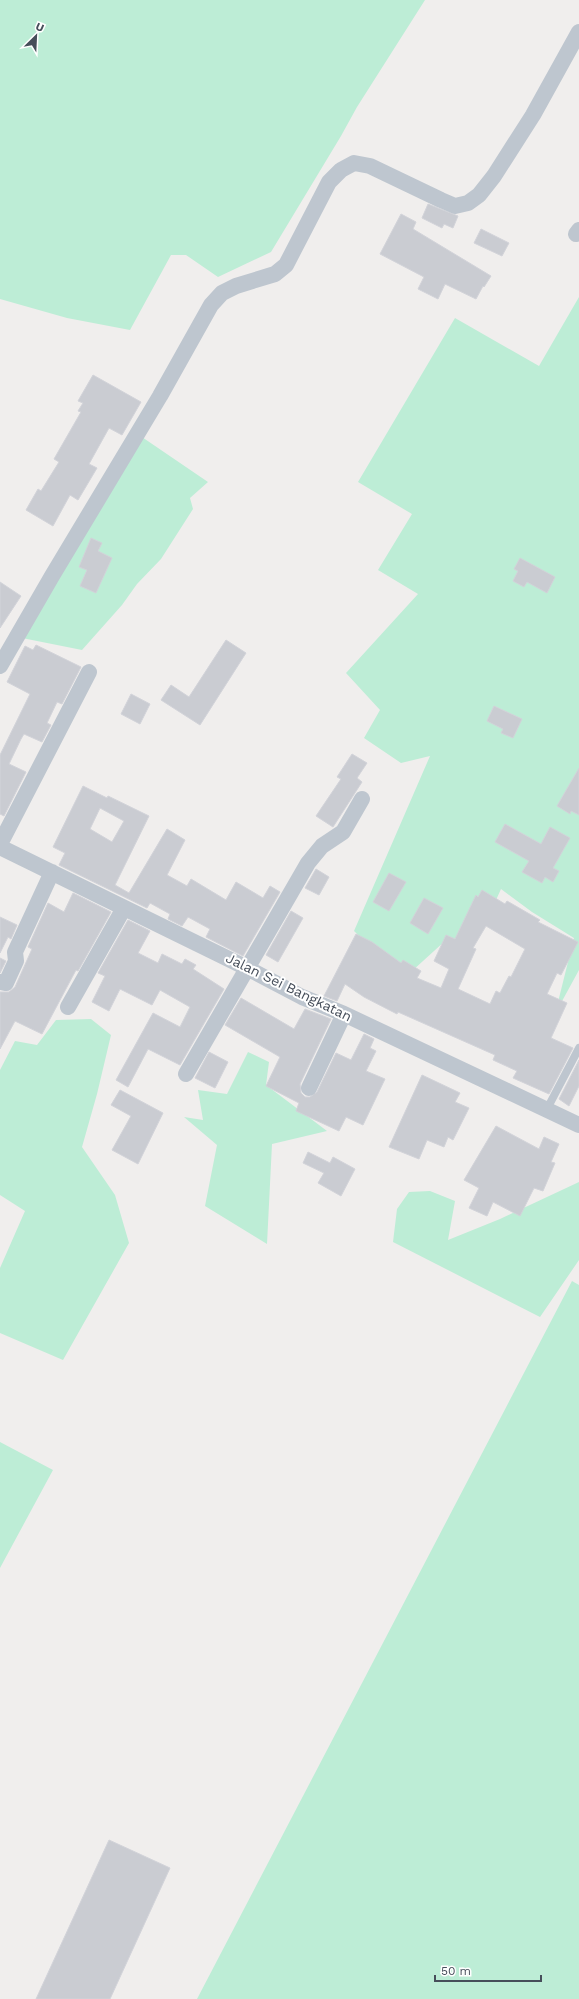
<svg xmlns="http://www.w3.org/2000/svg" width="579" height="1999" viewBox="0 0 579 1999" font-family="'Work Sans',sans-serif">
<rect width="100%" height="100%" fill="#f0eeed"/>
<path fill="#bdedd6" d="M0,0H425L357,107L341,136L271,252L218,277L186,255H171L130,330L67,318L0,299Z
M579,297V970L555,1014L574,938L532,912L501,889L482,931L445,941L412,971L382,958L354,931L430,756L401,763L364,738L380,710L346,673L418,594L378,570L412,514L358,482L455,318L539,366Z
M136,433L208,482L190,498L193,509L161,559L137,584L122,605L82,650L17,637Z
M91,1019L111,1035L97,1094L82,1147L115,1195L129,1243L63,1360L0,1333V1268L25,1211L0,1195V1070L15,1041L37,1045L56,1020Z
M248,1052L269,1062L266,1085L327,1131L272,1144L267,1244L205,1206L217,1145L184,1117L203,1120L198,1090L227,1094Z
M579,1182V1260L540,1317L393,1242L397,1209L409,1192L430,1191L455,1201L448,1240L500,1219Z
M572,1281L579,1285V1999H197Z
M0,1442L53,1470L0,1568Z"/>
<path fill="#caccd2" stroke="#d2d3d9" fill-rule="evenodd" d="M428,204L458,216L453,228L444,224L442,228L422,218Z
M401,214L416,222L413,229L491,276L484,287L483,286L476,299L445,284L438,299L418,289L424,277L380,254Z
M481,229L509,243L502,256L474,243Z
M93,375L141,402L122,435L109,428L89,464L97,468L78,500L70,495L53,526L26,510L38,489L41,491L59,462L54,459L81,412L78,411L83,403L78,401Z
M91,538L102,543L98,551L112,558L96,593L80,586L87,570L79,567Z
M520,558L555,577L547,593L527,582L524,587L513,581L518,571L514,569Z
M0,582L21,596L0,628Z
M226,640L246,653L200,725L161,700L171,685L189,697Z
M36,645L81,667L62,704L57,702L47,723L51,725L42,742L24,734L21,739L9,764L26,772L4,816L0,814V755L30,694L7,682L25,646L33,650Z
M131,694L150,704L140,724L121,714Z
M494,706L522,719L513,738L501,733L503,729L487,721Z
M352,754L367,763L357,778L362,782L333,827L316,816L341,779L337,777Z
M579,768V815L571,811L570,814L557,806Z
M83,786L107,798L108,796L149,816L115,885L129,893L167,829L185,840L167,875L187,886L191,879L226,900L236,882L263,898L270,886L280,892L243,956L206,937L210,929L188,917L182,926L168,919L170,914L150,903L147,908L59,865L65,853L53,847ZM100,808L124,821L112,842L90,829Z
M505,824L541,844L550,827L570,838L553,868L559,871L553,882L545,877L542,883L522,872L529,861L495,842Z
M316,869L329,877L319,895L305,888Z
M389,873L406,882L389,911L373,902Z
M482,890L505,904L507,901L540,920L538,922L578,942L561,975L557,973L547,994L567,1003L551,1038L573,1048L549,1094L513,1078L517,1071L493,1060L495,1055L398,1012L397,1014L364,997L345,984L337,1001L324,996L356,934L372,942L401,963L403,960L421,971L417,978L441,988L449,969L434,961L446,935L455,939L476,895L478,897ZM486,926L525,949L511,977L509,976L500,993L496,991L490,1004L458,989L476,949L473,948Z
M73,893L111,912L78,971L76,970L42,1034L15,1021L0,1049V992H9L15,987L32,949L28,947L48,903L64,912Z
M424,898L443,908L428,934L410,923Z
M291,911L303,918L278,962L266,955Z
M0,917L17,925L11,939L8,937L0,953Z
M128,920L150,931L138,953L158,963L162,954L182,964L185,959L196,965L193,969L224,989L180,1065L148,1049L128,1087L116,1080L153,1013L180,1027L190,1007L160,990L152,1005L120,989L109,1011L92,1002L105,976L98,973Z
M0,958L6,961L0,973Z
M241,998L294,1029L305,1009L331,1019L300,1084L301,1093L305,1097H310L317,1092L336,1053L351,1060L364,1034L374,1039L370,1048L376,1051L366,1071L385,1079L363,1125L346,1117L339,1131L296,1111L299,1103L266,1086L280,1057L225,1025Z
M209,1052L228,1062L215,1088L195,1078Z
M579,1060V1086L569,1106L559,1099Z
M422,1075L460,1093L455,1102L469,1108L453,1140L448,1137L444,1147L427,1140L419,1159L389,1147Z
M120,1090L163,1113L138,1164L112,1150L131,1116L111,1105Z
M496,1126L539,1149L544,1137L559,1144L551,1162L555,1163L543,1191L534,1188L520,1216L493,1202L487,1216L469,1208L479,1188L464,1180Z
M308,1152L330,1163L333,1157L355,1169L341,1196L318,1183L324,1173L303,1163Z
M109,1840L170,1868L110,1999H36Z"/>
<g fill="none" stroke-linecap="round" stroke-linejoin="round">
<path stroke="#bec6cf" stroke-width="8" d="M547,1109L579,1048"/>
<path stroke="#bec6cf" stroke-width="16" d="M576,234L579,230
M0,666L52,576L160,396L211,305L222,293L236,286L275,274L286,265L329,182L341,170L354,163L370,166L441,200L455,206L468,203L479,195L494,176L533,115L579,32
M0,844L89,672
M0,847L247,968L302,997L344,1014L579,1125
M0,982L6,983L16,961L15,952L52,872
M68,1007L124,908
M186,1074L308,863L322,846L343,832L362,799
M309,1088L344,1014"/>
</g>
<g text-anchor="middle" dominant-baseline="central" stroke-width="4" stroke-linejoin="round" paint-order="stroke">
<g font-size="14" fill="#464e5a" stroke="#fff">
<text transform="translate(289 987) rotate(26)">Jalan Sei Bangkatan</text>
</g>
</g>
<g transform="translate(36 36) rotate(24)" stroke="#ffffff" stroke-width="3" paint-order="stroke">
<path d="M0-3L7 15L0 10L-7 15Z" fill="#464e5a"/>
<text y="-6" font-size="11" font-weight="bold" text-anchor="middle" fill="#464e5a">U</text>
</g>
<path d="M435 1975v6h106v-6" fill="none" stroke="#464e5a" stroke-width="2"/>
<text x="441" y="1975" font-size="12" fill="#464e5a" stroke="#ffffff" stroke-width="3" paint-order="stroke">50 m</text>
</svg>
